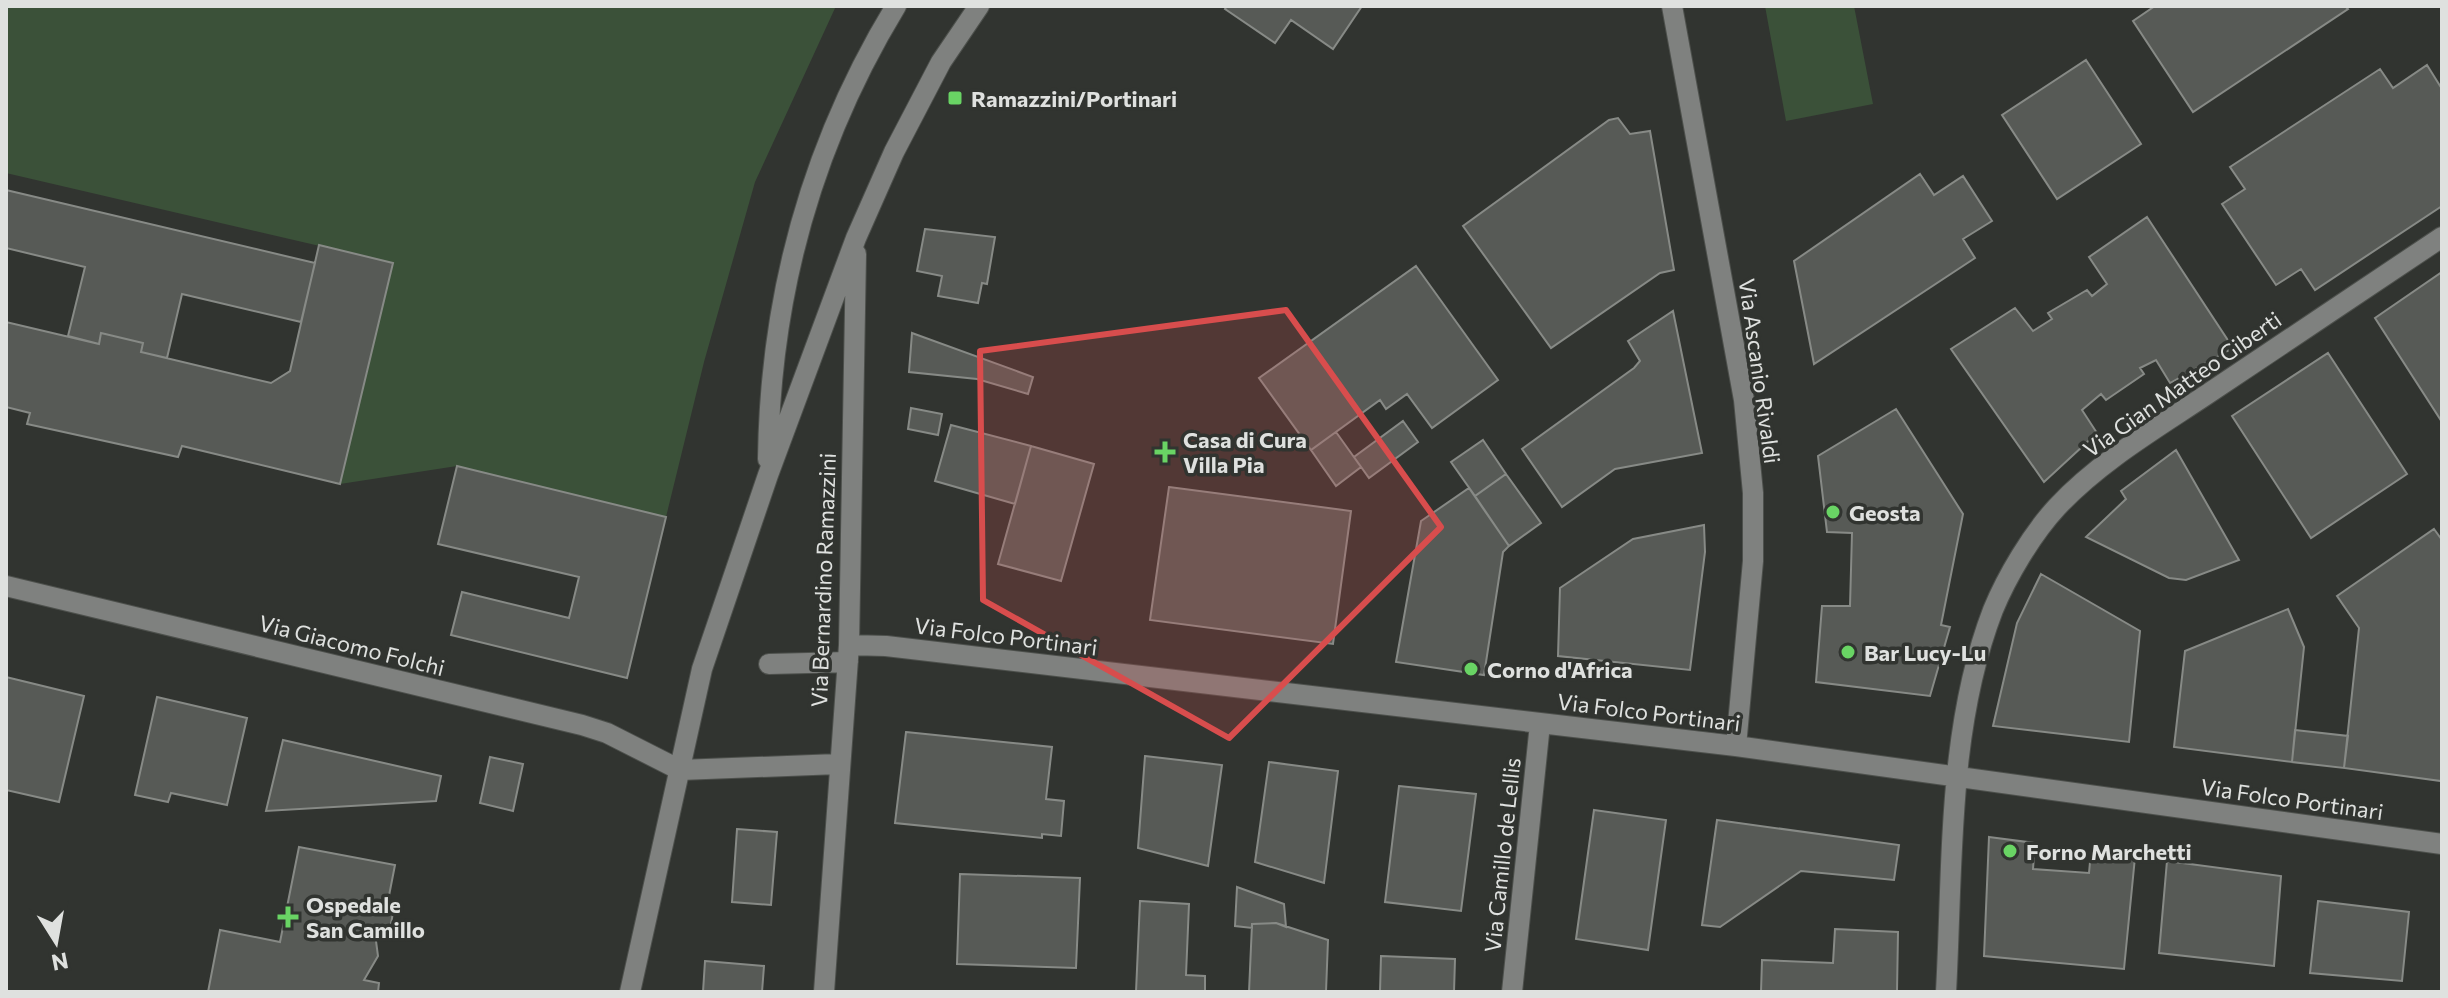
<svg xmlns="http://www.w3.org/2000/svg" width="2448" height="998" viewBox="0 0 2448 998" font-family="Commissioner,sans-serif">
<rect width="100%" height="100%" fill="#313430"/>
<path fill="#3b5139" d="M6,6H836L755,182L704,362L666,517L457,466L340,484L393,263L6,173Z
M1765,6H1854L1873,104L1786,121Z"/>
<path fill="#575a56" stroke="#878a86" stroke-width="2" d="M1227,6H1362L1333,49L1291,20L1275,43L1225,9Z
M2155,6H2345L2348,9L2193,112L2133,21Z
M2086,60L2141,144L2057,199L2002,115Z
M2427,65L2442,89V206L2315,290L2301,269L2276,285L2222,204L2245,189L2230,167L2380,69L2393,88Z
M1618,118L1630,134L1650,131L1674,270L1660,273L1551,348L1463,226L1609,120Z
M1920,174L1934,195L1963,176L1992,221L1963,239L1975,258L1814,364L1794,261Z
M6,190L315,263L301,322L182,294L167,358L141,352L143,343L101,333L99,344L68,336L85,267L6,248Z
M2147,217L2233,348L2170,383L2156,360L2140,368L2144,374L2106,400L2101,394L2082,410L2097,433L2044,482L1951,349L2015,308L2033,331L2052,319L2048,313L2087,290L2092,296L2107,284L2089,257Z
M925,229L995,237L987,284L982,283L978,303L938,296L942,276L917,271Z
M319,245L393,263L340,484L182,446L178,457L27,424L30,413L6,407V322L99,344L101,333L143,343L141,352L271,383L290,371Z
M1416,266L1498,380L1432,428L1407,394L1386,409L1380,400L1311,450L1259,378Z
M2442,272V422L2375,318Z
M1673,311L1702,453L1615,469L1562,507L1522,449L1634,368L1640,361L1628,341Z
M912,333L1033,377L1028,394L977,379L909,372Z
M2328,353L2407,474L2311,538L2232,416Z
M911,408L942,414L938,435L908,429Z
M1896,409L1963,514L1941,625L1950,627L1930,696L1816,682L1822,606H1850L1852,533L1827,532L1818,456Z
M1403,421L1418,442L1369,478L1354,457Z
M951,425L1031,446L1015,504L935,481Z
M1336,432L1361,467L1336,486L1311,450Z
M1483,440L1506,474L1475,496L1451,462Z
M1031,446L1094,464L1061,581L998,564Z
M2176,450L2239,560L2186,580L2169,578L2086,537L2126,499L2121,491Z
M457,466L666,517L627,678L451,635L462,592L569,618L579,577L438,544Z
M1506,474L1541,523L1509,546L1475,496Z
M1169,487L1351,511L1333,644L1150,620Z
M1469,488L1509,546L1503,552L1484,675L1396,662L1421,521Z
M1704,525L1705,552L1690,670L1558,656L1560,588L1633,539Z
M2434,529L2442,540L2441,781L2344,768L2359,628L2337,596Z
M2041,574L2140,631L2129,742L1993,726L2017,623Z
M2288,609L2304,647L2292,762L2174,747L2185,651Z
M6,677L84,696L59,802L6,790Z
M157,697L247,718L227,805L171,793L168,802L135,795Z
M2295,730L2348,736L2344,768L2292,762Z
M906,732L1052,747L1046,799L1064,801L1061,836L1042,834V838L895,823Z
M283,740L441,776L436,801L266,811Z
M1145,756L1222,765L1208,866L1138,848Z
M490,757L523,764L513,811L480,803Z
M1269,762L1338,771L1324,883L1255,862Z
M1399,786L1476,794L1461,911L1385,902Z
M1594,810L1666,820L1648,950L1576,939Z
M1717,820L1899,845L1894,880L1801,871L1720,927L1702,925Z
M737,829L777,832L771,905L732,902Z
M1989,837L2035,843L2033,869L2089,873L2091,851L2135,857L2124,969L1984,956Z
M299,847L395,865L387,906L394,907L390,929L374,926L378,956L364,980L379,983L378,992H208L220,930L280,942Z
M2167,861L2281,876L2274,966L2159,953Z
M960,874L1080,878L1076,968L957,964Z
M1237,887L1284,904L1286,927L1276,923L1252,924V928L1235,926Z
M1140,901L1189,904L1186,975L1205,976V992H1136Z
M2318,901L2409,912L2402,981L2310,973Z
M1276,923L1328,940L1326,992H1249L1252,924Z
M1835,929L1898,932L1897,992H1761L1762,960L1833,963Z
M1381,956L1455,959L1454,992H1380Z
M705,961L764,966L762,992H703Z"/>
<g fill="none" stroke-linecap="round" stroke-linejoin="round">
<defs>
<path id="minor" d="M1672,6L1744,400L1753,493V561L1736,746
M768,459C770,297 812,144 896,6
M6,586L582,725L607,733L680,770L838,764
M849,645L886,646L1736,746L2442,844
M769,664L848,662
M630,992L702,669L768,475L856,238L894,152L941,62L979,6
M824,992L849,645L856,254
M1512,992L1540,724
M1946,992C1953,866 1947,729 1993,610C2007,576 2032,534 2057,507C2099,462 2155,429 2206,395C2285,342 2363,290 2442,237"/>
</defs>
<use href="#minor" stroke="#4d504c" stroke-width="22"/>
<use href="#minor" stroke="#7f817f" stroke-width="20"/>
</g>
<path fill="#d84d4d" fill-opacity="0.2" stroke="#d84d4d" stroke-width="6" stroke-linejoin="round" d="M1286,310L1441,527L1229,738L983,600L980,351Z"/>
<g fill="#69d464" stroke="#313430" stroke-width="3">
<rect x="947" y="90" width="16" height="16" rx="4"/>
<path d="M1161 440h8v8h8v8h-8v8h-8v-8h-8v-8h8z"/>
<circle cx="1833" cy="512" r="8"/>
<circle cx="1848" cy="652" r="8"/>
<circle cx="1471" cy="669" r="8"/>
<circle cx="2010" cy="851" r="8"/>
<path d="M284 905h8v8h8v8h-8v8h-8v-8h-8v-8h8z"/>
</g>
<g text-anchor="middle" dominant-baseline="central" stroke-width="7" stroke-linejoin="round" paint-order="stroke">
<g font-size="22" font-weight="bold" fill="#dfe1df" stroke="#313430" text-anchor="start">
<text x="971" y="98">Ramazzini/Portinari</text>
<text x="1183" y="439">Casa di Cura<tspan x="1183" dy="25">Villa Pia</tspan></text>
<text x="1849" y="512">Geosta</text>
<text x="1864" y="652">Bar Lucy-Lu</text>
<text x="1487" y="669">Corno d'Africa</text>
<text x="2026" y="851">Forno Marchetti</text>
<text x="306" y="904">Ospedale<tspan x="306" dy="25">San Camillo</tspan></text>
</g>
<g font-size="22" fill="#dfe1df" stroke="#313430">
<text transform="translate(1760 371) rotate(82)">Via Ascanio Rivaldi</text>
<text transform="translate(2182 384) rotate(-35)">Via Gian Matteo Giberti</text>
<text transform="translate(823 580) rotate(-88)">Via Bernardino Ramazzini</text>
<text transform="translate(1006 636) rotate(7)">Via Folco Portinari</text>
<text transform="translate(352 645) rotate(14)">Via Giacomo Folchi</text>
<text transform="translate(1649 712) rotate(7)">Via Folco Portinari</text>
<text transform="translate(2292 799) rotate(8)">Via Folco Portinari</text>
<text transform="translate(1502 855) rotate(-84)">Via Camillo de Lellis</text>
</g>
</g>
<rect width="2448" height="998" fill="none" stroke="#dfe1df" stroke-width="16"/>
<g transform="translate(56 942) rotate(169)" stroke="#313430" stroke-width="6" paint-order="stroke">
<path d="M0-6L14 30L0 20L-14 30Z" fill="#dfe1df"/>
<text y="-12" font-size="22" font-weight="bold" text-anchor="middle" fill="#dfe1df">N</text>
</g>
</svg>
